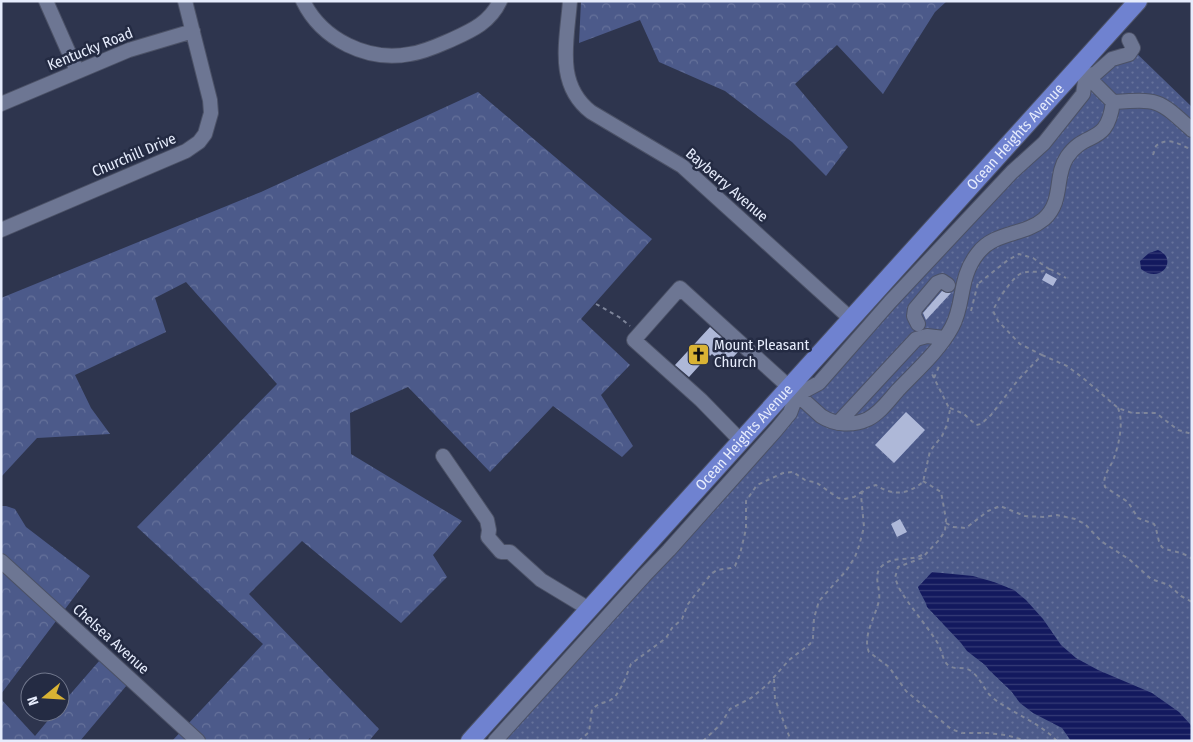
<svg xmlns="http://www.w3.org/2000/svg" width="1193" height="742" viewBox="0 0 1193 742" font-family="'Fira Sans Condensed',sans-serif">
<defs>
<pattern id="grass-dots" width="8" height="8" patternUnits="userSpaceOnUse" patternTransform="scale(1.25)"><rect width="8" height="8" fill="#4c5a8a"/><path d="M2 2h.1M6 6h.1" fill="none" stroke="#66729b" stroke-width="1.8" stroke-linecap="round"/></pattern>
<pattern id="forest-crowns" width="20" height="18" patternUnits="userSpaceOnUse" patternTransform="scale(1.25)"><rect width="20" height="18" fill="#4c5a8a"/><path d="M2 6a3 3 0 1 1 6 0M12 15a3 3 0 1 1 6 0" fill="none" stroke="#66729b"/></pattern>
<pattern id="water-rules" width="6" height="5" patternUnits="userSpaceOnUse" patternTransform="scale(1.25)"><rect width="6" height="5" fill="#13195e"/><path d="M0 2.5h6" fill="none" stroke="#353b76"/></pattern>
</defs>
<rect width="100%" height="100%" fill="#2e354e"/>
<path fill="url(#grass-dots)" d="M1130,47L1192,107V741H493Z"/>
<path fill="url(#forest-crowns)" d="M581,1H947L935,12L883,94L837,45L795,84L848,147L826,176L792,142L725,91L659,62L640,20L579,43Z
M478,92L652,239L581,319L630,365L601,395L633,446L622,457L553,406L490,472L408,387L350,413L351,454L462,521L433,555L447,577L401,623L302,541L249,594L379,729L369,741H312L310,738L307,741H172L263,644L137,527L277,384L186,282L155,298L166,332L75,375L91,408L110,434L37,438L1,477V298L261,192Z
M1,506H6L15,509L26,527L90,576L1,694Z
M106,653L132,679L80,741H1V699L35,736L55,712H60V706Z"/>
<path fill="url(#water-rules)" d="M1158,250C1179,259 1161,285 1141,269L1140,261L1149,253Z
M932,572L973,576L994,582L1014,590L1026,600L1043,619L1061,645L1076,658L1098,670L1152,693L1179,712L1190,724L1192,728V741H1071L1062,728L1033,713L1020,703L1011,691L989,670L985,665L967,651L961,643L927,607C926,601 920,594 918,587Z"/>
<path fill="#aeb8d8" d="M1046,273L1057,279L1053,286L1042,280Z
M942,291L951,293L926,320L923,313Z
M710,327L738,352L725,366L712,354L710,356L709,355L689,377L675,365Z
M906,412L925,430L894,463L875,445Z
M900,519L907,532L897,537L891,524Z"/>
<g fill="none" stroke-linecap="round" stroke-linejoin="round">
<defs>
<path id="minor" d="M46,1L77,71
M303,1C322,40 368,62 410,54C425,52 439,45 453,39C473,30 490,22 500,1
M570,1C567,41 555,84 591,112L682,166L851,319
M1082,71L1113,102
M1113,102C1159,99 1158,99 1192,130
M1,104L129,50L193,31
M1,230L186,151L199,142L205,134L211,113L210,100L185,1
M918,324L914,316L915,309L937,283L942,281L948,285
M838,423L916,339L927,336L944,338
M741,441L701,400L634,340L680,288L821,416C835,425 853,426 868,419C880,413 889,400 898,390C916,371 939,351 952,327C965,303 958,278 978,253C995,231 1024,236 1044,219C1064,201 1054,176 1067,157C1086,129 1107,147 1113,102
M443,456L487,520L489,530L488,537L501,552H510L541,580L589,609
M1,561L198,741
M495,741L644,576L669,550L776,430L790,413L794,402L799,397L804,391L819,383L890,302L1012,172L1044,143L1083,94L1086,75L1095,74L1112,59L1129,54L1133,48L1129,40"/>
<g id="major">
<path id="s1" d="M470,741L1138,1"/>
</g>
</defs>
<use href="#minor" stroke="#4c5267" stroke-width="16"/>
<use href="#major" stroke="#4c5267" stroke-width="20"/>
<path stroke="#7e859a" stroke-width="2" stroke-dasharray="4 4" stroke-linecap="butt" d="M1153,155L1156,146C1168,136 1179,144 1192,150
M1050,269L1066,278
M596,304L619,317L630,326
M971,311L978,283
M1042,355L1067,366L1083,378L1118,408L1132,413H1156L1178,430L1192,434
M934,378L940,364
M950,408L964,414L976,425L981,424L991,415L1018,380L1042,355L1020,344L998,321L993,311C996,302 1013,276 1022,273C1032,270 1038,274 1049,269L1033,258L1019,254L1008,260L979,283
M1118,408C1124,422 1119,444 1114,458C1110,469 1102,475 1105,487L1128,502L1138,518L1154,524C1158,531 1157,541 1162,547C1166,551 1183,551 1192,559
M923,481L941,492L946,519L945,531L939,540L922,558L898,567L895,578L899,588C910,607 925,623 937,642C942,649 942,661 949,666C956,670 964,666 971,671C981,678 984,691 993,698C1013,714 1039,722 1057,741
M946,523L953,527L966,528L988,511L1000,506L1025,516L1043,517L1057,515L1075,519L1085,524L1101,541L1130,560L1151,579L1169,585L1181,596L1192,602
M922,555C909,562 893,555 882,566C872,575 881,588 879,600C876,616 862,636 869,652L889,667L906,691L951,729L962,733H987L1006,735L1027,741
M774,679L775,699L791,741
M579,741L589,732L592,709L599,704L609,701L615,697L623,684L631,664L666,638L672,628L682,619L688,604L711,574L717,570L731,568L735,566L740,554L746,529V501L757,485L783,473L793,472L805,480L817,483L838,498L844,499L854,497L863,491
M703,741L720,725L730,709L751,698L767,685L789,660L810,644L813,638L814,618L819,601L846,571L855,557L859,546L864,527L861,495L864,489L876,485C893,496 907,495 923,482L930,451L942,436L947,425L950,410L931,372"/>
<use href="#minor" stroke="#6d7693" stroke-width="14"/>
<use href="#major" stroke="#6f82d0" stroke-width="18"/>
</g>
<defs>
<symbol id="church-square" viewBox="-11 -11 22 22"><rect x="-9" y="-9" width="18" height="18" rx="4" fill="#d9b334" stroke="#242b43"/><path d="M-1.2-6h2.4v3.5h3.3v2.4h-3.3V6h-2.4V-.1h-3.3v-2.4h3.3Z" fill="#111"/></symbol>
</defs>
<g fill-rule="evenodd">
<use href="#church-square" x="686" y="342" width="25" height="25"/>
</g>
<g text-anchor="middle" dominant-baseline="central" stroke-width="5" stroke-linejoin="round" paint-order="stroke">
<g font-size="15" fill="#e6ecfc" stroke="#242b43">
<text transform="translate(90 49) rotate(-22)">Kentucky Road</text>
<text stroke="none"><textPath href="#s1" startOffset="814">Ocean Heights Avenue</textPath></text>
<text transform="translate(134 155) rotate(-23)">Churchill Drive</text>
<text transform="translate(727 185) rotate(41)">Bayberry Avenue</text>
<text stroke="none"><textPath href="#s1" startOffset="409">Ocean Heights Avenue</textPath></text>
<text transform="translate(111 639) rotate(42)">Chelsea Avenue</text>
</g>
<g font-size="15" fill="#e6ecfc" stroke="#242b43" text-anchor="start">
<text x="714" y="345">Mount Pleasant<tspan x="714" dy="17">Church</tspan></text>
</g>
</g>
<rect width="1193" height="742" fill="none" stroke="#e6ecfc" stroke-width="5"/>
<g transform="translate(45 697) rotate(252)"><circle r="24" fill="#242b43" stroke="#72788d"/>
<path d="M0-4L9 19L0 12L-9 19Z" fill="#d9b334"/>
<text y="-8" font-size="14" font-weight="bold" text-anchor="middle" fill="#e6ecfc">N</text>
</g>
</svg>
